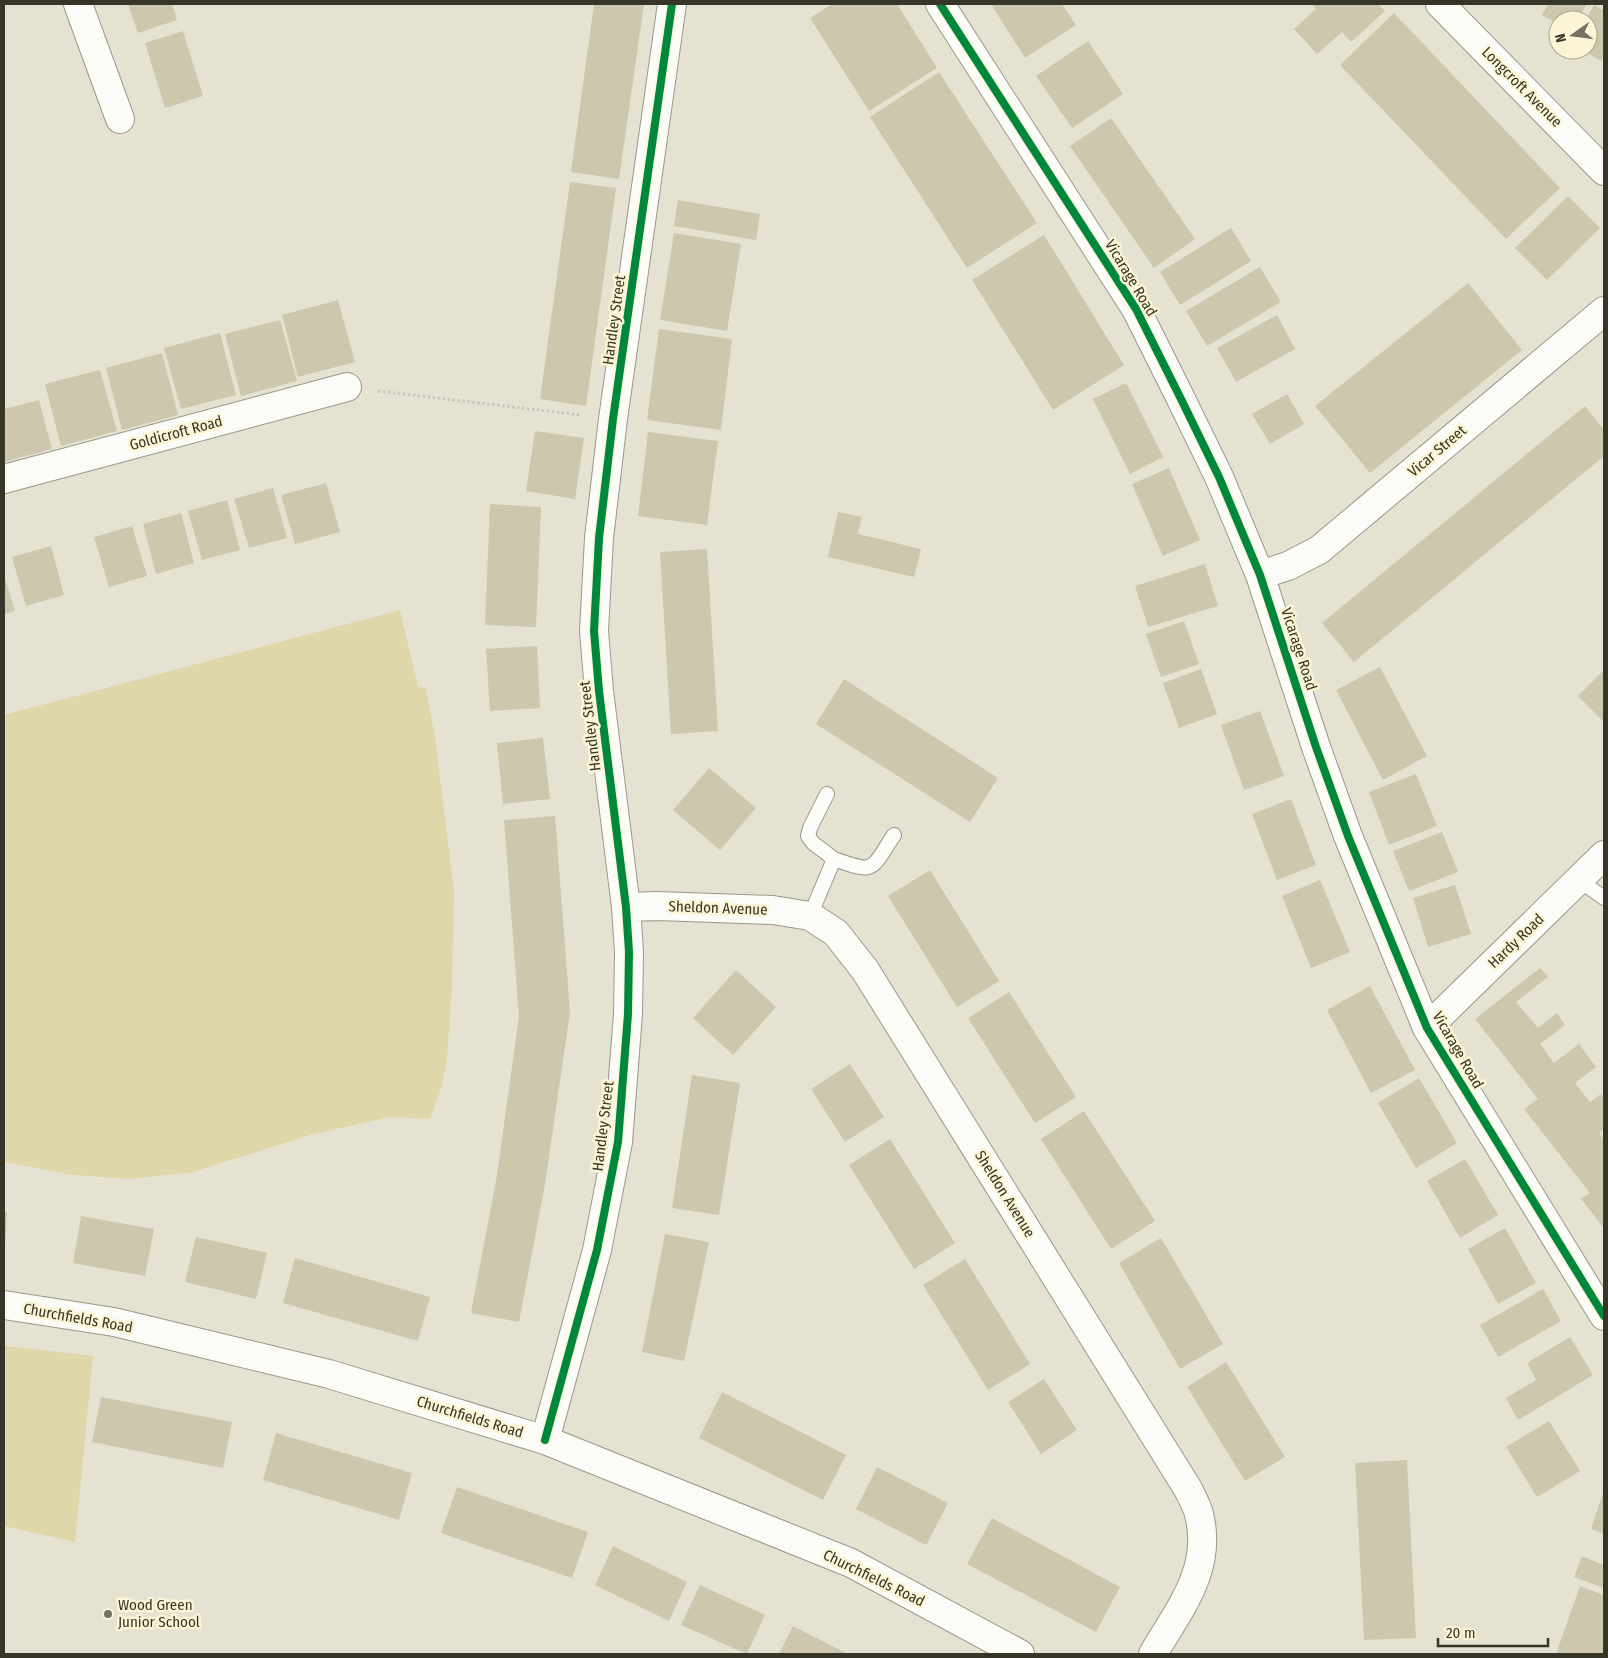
<svg xmlns="http://www.w3.org/2000/svg" width="1608" height="1658" viewBox="0 0 1608 1658" font-family="'Fira Sans Condensed',sans-serif">
<rect width="100%" height="100%" fill="#e6e2d1"/>
<path fill="#dfd6aa" d="M400,610L418,687L426,688L435,737L454,892L452,985L447,1059L441,1089L430,1119L390,1117L310,1135L193,1172L130,1179L74,1175L4,1162V715Z
M4,1346L93,1356L75,1542L4,1526Z"/>
<path fill="#cdc7ae" d="M128,4H172L177,20L138,33Z
M594,4H644L619,179L571,172Z
M832,4H897L937,68L869,111L810,18Z
M991,4H1062L1076,25L1025,58Z
M1311,4H1378L1385,11L1351,42L1342,32L1317,54L1294,29L1316,9Z
M1548,4H1587L1577,20H1558V24L1542,15Z
M1594,5L1604,11V55L1601,61L1582,50H1588V20H1586Z
M1394,13L1560,188L1506,239L1340,65Z
M183,31L203,96L165,108L145,43Z
M1088,41L1123,94L1072,128L1036,76Z
M939,72L1037,223L967,268L870,117Z
M1111,118L1195,239L1154,268L1070,146Z
M570,182L616,188L586,406L540,399Z
M1568,196L1600,228L1547,280L1515,248Z
M678,200L760,214L756,240L674,226Z
M1231,228L1251,261L1180,305L1160,272Z
M674,233L741,244L727,331L660,320Z
M1044,235L1124,365L1053,410L972,280Z
M1260,267L1281,302L1207,346L1186,311Z
M1468,283L1522,350L1370,473L1315,406Z
M338,300L355,362L298,377L282,315Z
M1277,315L1295,349L1236,382L1217,348Z
M280,320L297,381L241,396L225,334Z
M659,329L732,339L721,430L647,420Z
M220,333L236,395L181,409L164,348Z
M162,353L178,415L122,430L106,368Z
M100,370L117,431L61,446L45,384Z
M1126,383L1163,457L1130,474L1093,399Z
M1287,394L1304,424L1270,444L1252,414Z
M39,400L52,449L4,462V409Z
M1585,406L1604,430V456L1354,662L1322,623Z
M535,431L584,438L575,499L526,491Z
M648,432L718,441L707,525L638,516Z
M1169,468L1200,540L1163,556L1132,484Z
M326,483L340,532L295,544L281,495Z
M273,488L287,538L249,548L234,499Z
M227,500L240,550L202,560L188,511Z
M490,504L541,507L536,627L485,625Z
M838,512L862,517L858,534L921,549L914,577L828,557Z
M181,513L194,563L156,574L143,524Z
M132,526L147,576L109,587L94,537Z
M51,546L64,595L26,606L12,557Z
M707,549L718,731L671,734L660,552Z
M1205,564L1218,606L1148,627L1135,586Z
M4,575L15,611L4,614Z
M1184,621L1199,664L1161,677L1146,634Z
M537,646L540,708L490,711L486,649Z
M1380,667L1427,756L1383,780L1336,690Z
M1201,669L1217,714L1179,728L1163,683Z
M1604,670V722L1578,696Z
M844,679L998,778L970,822L816,724Z
M1260,711L1284,776L1244,790L1221,725Z
M543,738L550,799L503,804L497,743Z
M709,768L756,808L720,850L673,810Z
M1416,774L1437,826L1389,845L1369,792Z
M1291,799L1316,865L1277,880L1252,814Z
M555,816L570,1012L545,1184L519,1322L471,1313L497,1175L519,1016L504,820Z
M1442,832L1458,872L1409,891L1393,851Z
M930,870L999,981L957,1007L888,896Z
M1320,880L1350,952L1311,968L1282,896Z
M1455,885L1471,934L1428,947L1413,898Z
M1540,968L1548,977L1516,1002L1538,1028L1557,1013L1565,1025L1540,1044L1554,1063L1579,1044L1596,1067L1575,1083L1590,1102L1601,1094L1604,1098V1129L1599,1133L1604,1140V1228L1581,1199L1590,1193L1524,1109L1538,1099L1475,1019Z
M736,970L776,1007L733,1055L693,1018Z
M1370,986L1415,1070L1371,1093L1327,1010Z
M1009,992L1076,1097L1035,1123L968,1018Z
M850,1064L884,1117L845,1142L811,1089Z
M692,1075L740,1083L719,1215L672,1208Z
M1419,1078L1457,1143L1416,1168L1378,1103Z
M1084,1111L1155,1221L1111,1249L1041,1139Z
M890,1139L955,1243L914,1269L849,1165Z
M1465,1159L1498,1215L1460,1238L1427,1181Z
M4,1212H7L5,1246H4Z
M81,1216L154,1229L145,1276L73,1263Z
M1505,1228L1536,1283L1498,1304L1468,1249Z
M665,1234L709,1242L684,1361L642,1352Z
M196,1237L267,1253L256,1299L185,1282Z
M1161,1238L1223,1344L1180,1369L1119,1263Z
M295,1258L430,1297L418,1341L283,1303Z
M965,1259L1030,1364L988,1390L923,1285Z
M1543,1289L1561,1321L1498,1357L1480,1325Z
M1570,1337L1593,1375L1518,1420L1506,1398L1536,1380L1527,1363Z
M1226,1362L1285,1457L1245,1481L1187,1387Z
M1044,1379L1077,1430L1041,1454L1008,1402Z
M722,1392L846,1455L823,1500L699,1438Z
M101,1397L232,1422L223,1468L92,1442Z
M1549,1421L1580,1471L1537,1497L1506,1447Z
M276,1433L412,1473L399,1520L263,1480Z
M1407,1460L1416,1638L1364,1640L1355,1463Z
M877,1467L948,1503L926,1545L856,1509Z
M457,1487L588,1532L572,1578L441,1533Z
M1604,1490V1534L1591,1529Z
M992,1518L1120,1587L1096,1632L967,1564Z
M613,1546L687,1582L669,1621L595,1585Z
M1582,1556L1604,1565V1588L1574,1577Z
M700,1585L765,1615L747,1654L681,1625Z
M1580,1586L1604,1595V1649L1602,1654H1556Z
M793,1626L848,1654H779Z"/>
<g fill="none" stroke-linecap="round" stroke-linejoin="round">
<defs>
<path id="service" d="M827,794L810,828L808,836L813,843L834,859
M1579,880L1604,898
M810,916L834,859C876,874 870,871 894,835"/>
<path id="minor" d="M78,4L120,119
M940,4L1136,309L1181,399L1219,477L1260,575L1316,747L1348,836L1427,1028L1604,1316
M1440,4L1604,171
M4,479L347,387
M1260,575L1288,566L1319,550L1604,311
M626,907L657,906L773,910L810,916L836,933L865,970L1188,1489C1192,1497 1197,1506 1199,1514C1213,1570 1179,1609 1153,1654
M1427,1028L1604,855
M4,1305L114,1322L329,1374L545,1440L851,1563L1020,1654
M545,1440L597,1250L618,1142L628,1014L629,952L626,907L599,691L594,631L599,538L613,419L672,4"/>
</defs>
<use href="#service" stroke="#9a978a" stroke-width="16"/>
<use href="#minor" stroke="#9a978a" stroke-width="30"/>
<path stroke="#c9c7c1" stroke-width="3" stroke-dasharray="2.5 2.5" stroke-linecap="butt" d="M378,391L581,415"/>
<use href="#service" stroke="#fbfbf8" stroke-width="14"/>
<use href="#minor" stroke="#fbfbf8" stroke-width="28"/>
<defs>
<path id="cycleway" d="M940,4L1136,309L1181,399L1219,477L1260,575L1316,747L1348,836L1427,1028L1604,1316
M545,1440L597,1250L618,1142L628,1014L629,952L626,907L599,691L594,631L599,538L613,419L672,4"/>
</defs>
<use href="#cycleway" stroke="#fcf5d5" stroke-width="11"/>
<use href="#cycleway" stroke="#00873e" stroke-width="8"/>
</g>
<circle fill="#747263" stroke="#fcf5d5" stroke-width="2" cx="108" cy="1614" r="5"/>
<g text-anchor="middle" dominant-baseline="central" stroke-width="5" stroke-linejoin="round" paint-order="stroke">
<g font-size="15" fill="#373528" stroke="#fcf5d5">
<text transform="translate(1522 87) rotate(45)">Longcroft Avenue</text>
<text transform="translate(1131 278) rotate(59)">Vicarage Road</text>
<text transform="translate(614 320) rotate(-82)">Handley Street</text>
<text transform="translate(176 433) rotate(-15)">Goldicroft Road</text>
<text transform="translate(1437 451) rotate(-40)">Vicar Street</text>
<text transform="translate(1299 649) rotate(72)">Vicarage Road</text>
<text transform="translate(590 726) rotate(-97)">Handley Street</text>
<text transform="translate(718 908) rotate(2)">Sheldon Avenue</text>
<text transform="translate(1516 941) rotate(-44)">Hardy Road</text>
<text transform="translate(1458 1050) rotate(60)">Vicarage Road</text>
<text transform="translate(603 1126) rotate(-83)">Handley Street</text>
<text transform="translate(1005 1194) rotate(58)">Sheldon Avenue</text>
<text transform="translate(78 1318) rotate(10)">Churchfields Road</text>
<text transform="translate(470 1417) rotate(17)">Churchfields Road</text>
<text transform="translate(874 1578) rotate(26)">Churchfields Road</text>
</g>
<g font-size="15" fill="#373528" stroke="#fcf5d5" text-anchor="start">
<text x="118" y="1605">Wood Green<tspan x="118" dy="17">Junior School</tspan></text>
</g>
</g>
<rect width="1608" height="1658" fill="none" stroke="#373528" stroke-width="10"/>
<g transform="translate(1573 35) rotate(256)"><circle r="24" fill="#fcf5d5" stroke="#ada890"/>
<path d="M0-4L9 19L0 12L-9 19Z" fill="#747263"/>
<text y="-8" font-size="14" font-weight="bold" text-anchor="middle" fill="#373528">N</text>
</g>
<path d="M1438 1638v8h110v-8" fill="none" stroke="#373528" stroke-width="2.5"/>
<text x="1446" y="1638" font-size="15" fill="#373528" stroke="#fcf5d5" stroke-width="4" paint-order="stroke">20 m</text>
</svg>
